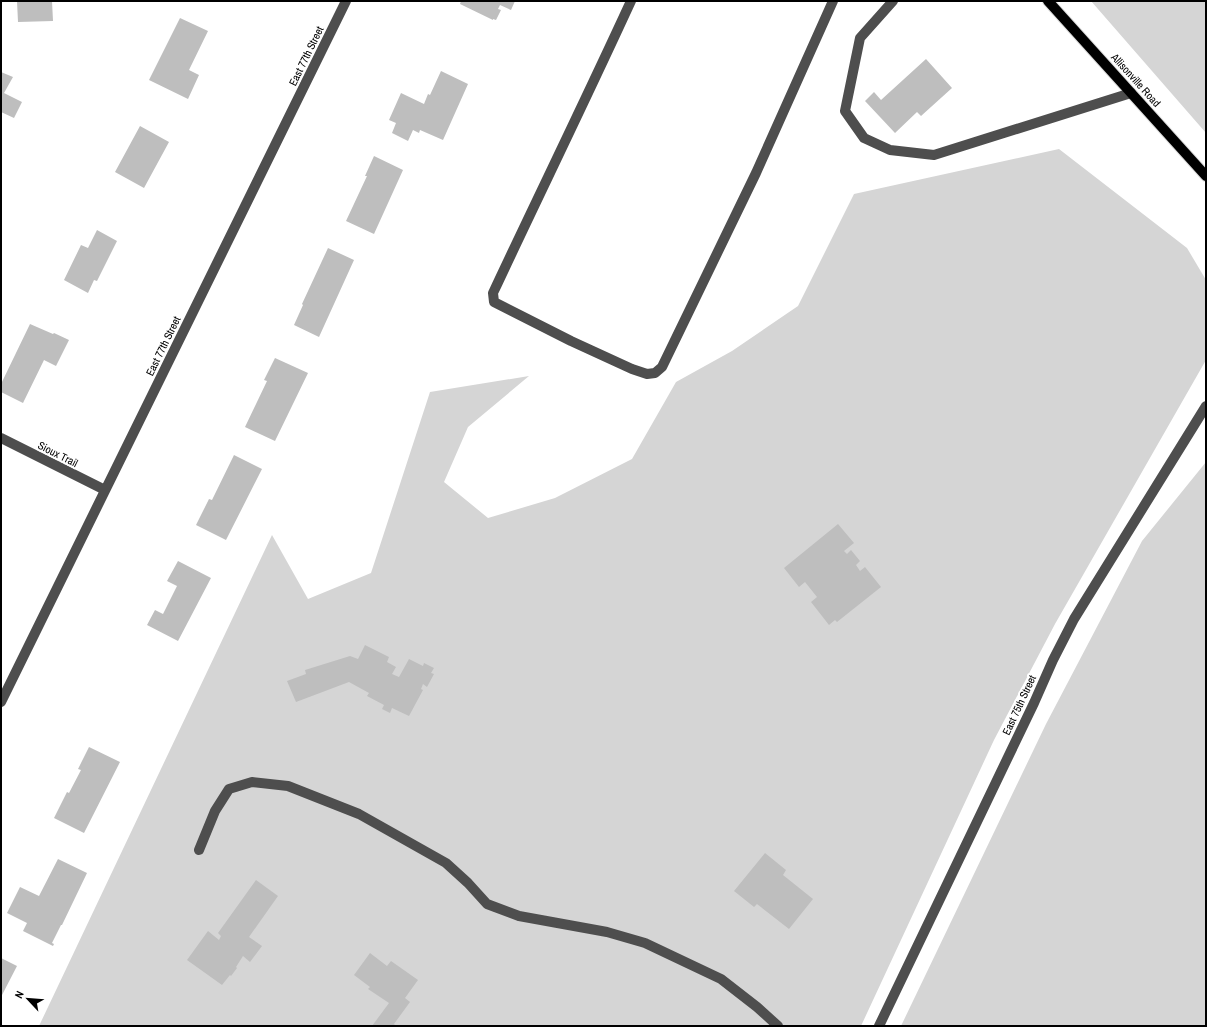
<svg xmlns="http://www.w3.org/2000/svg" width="1207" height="1027" viewBox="0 0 1207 1027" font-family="'Archivo Narrow',sans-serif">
<rect width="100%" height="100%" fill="#fff"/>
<path fill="#d5d5d5" d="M1091,1H1206V133Z
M1059,149L1187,248L1206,280V360L1055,624L994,740L861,1026H39L272,535L308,599L371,573L430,392L529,376L468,427L444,482L488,518L555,498L632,459L676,382L732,351L798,306L854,194Z
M1206,462V1026H901L1046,724L1142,541Z"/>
<path fill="#bebebe" d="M17,1H52L53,21L18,22Z
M461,1H515L511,10L500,5L498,9L501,10L496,20L493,19V20L460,4Z
M180,18L208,31L189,70L199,75L188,99L149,80Z
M926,59L952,88L921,116L917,112L895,133L865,101L874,92L881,100Z
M441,71L468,84L443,140L420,130L419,133L413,130L408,141L392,133L396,123L389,120L401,93L424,104L428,94L430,95Z
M1,72L13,77L4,93L22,102L14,118L1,112Z
M140,126L169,142L144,188L115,172Z
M374,156L403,170L374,234L346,221L367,176H365Z
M97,230L117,241L97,281L94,280L88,293L64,280L81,245L88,248Z
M328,248L354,260L319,337L294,325L303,305L302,304Z
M30,324L53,334L54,333L69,340L56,366L44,360L23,403L1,392V384Z
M275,358L308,373L275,441L245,427L267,381L264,380Z
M234,455L262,469L226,540L196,525L209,499L212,500Z
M838,524L854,543L844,551L847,554L851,550L860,561L856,565L860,571L865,567L881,587L837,622L835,620L829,625L811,602L817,597L805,582L799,587L784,568Z
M178,561L211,578L178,641L147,625L155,610L163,614L177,586L167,581Z
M365,645L389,657L387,662L396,667L392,674L399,677L409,659L423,666L424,663L434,668L431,673L434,674L427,687L423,684L421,689L423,690L409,716L392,708L390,713L382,709L384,705L367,696L369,693L349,682L296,702L287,681L306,674L305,670L350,656L358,659Z
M89,747L120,762L84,833L54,818L67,792L69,793L81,770L78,769Z
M765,853L786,870L783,875L813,899L789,929L757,904L754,907L734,891Z
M58,859L87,873L62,925H61L52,943L54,944L53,946L23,931L27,923L7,913L20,887L39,896Z
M256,880L278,896L249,937L262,946L250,962L243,956L236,967L237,968L231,976L230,975L222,985L187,960L208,931L219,940L221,936L218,933Z
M370,953L387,966L391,961L418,980L405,998L410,1002L394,1024L396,1026H372L389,1003L368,989L370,987L354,975Z
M1,958L17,966L1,997Z"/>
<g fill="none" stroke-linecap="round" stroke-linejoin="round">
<defs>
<path id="major" d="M1048,1L1206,176"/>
</defs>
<use href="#major" stroke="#dbdbdb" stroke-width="12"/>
<path stroke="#4e4e4e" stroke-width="10" d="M631,1C586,99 539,195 493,293L494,302L571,341L632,369L647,374L655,373L662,367L756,173L833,1
M893,1L860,38L845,111L864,138L890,150L934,155L1131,93
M1,438L105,490
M1,702L346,1
M199,850L215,811L229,789L252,782L288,786L359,814L446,863L468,883L487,904L519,916L607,932L645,943L721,979L757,1007L778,1026
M879,1026L1034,703L1053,660L1074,619L1206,406"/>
<use href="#major" stroke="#000" stroke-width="10"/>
</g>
<g text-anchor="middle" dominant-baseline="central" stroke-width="4" stroke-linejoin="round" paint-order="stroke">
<g font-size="11" fill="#000" stroke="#fff">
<text transform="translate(306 56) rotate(-64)">East 77th Street</text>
<text transform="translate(1136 80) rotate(48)">Allisonville Road</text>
<text transform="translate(163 346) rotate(-64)">East 77th Street</text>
<text transform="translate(58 454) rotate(27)">Sioux Trail</text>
<text transform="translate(1019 705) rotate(-65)">East 75th Street</text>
</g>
</g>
<rect width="1207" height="1027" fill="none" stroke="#000000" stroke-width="4"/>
<g transform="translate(28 999) rotate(296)" stroke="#ffffff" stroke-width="3" paint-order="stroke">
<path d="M0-3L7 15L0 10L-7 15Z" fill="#000000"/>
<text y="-6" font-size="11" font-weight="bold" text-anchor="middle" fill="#000000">N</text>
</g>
</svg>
